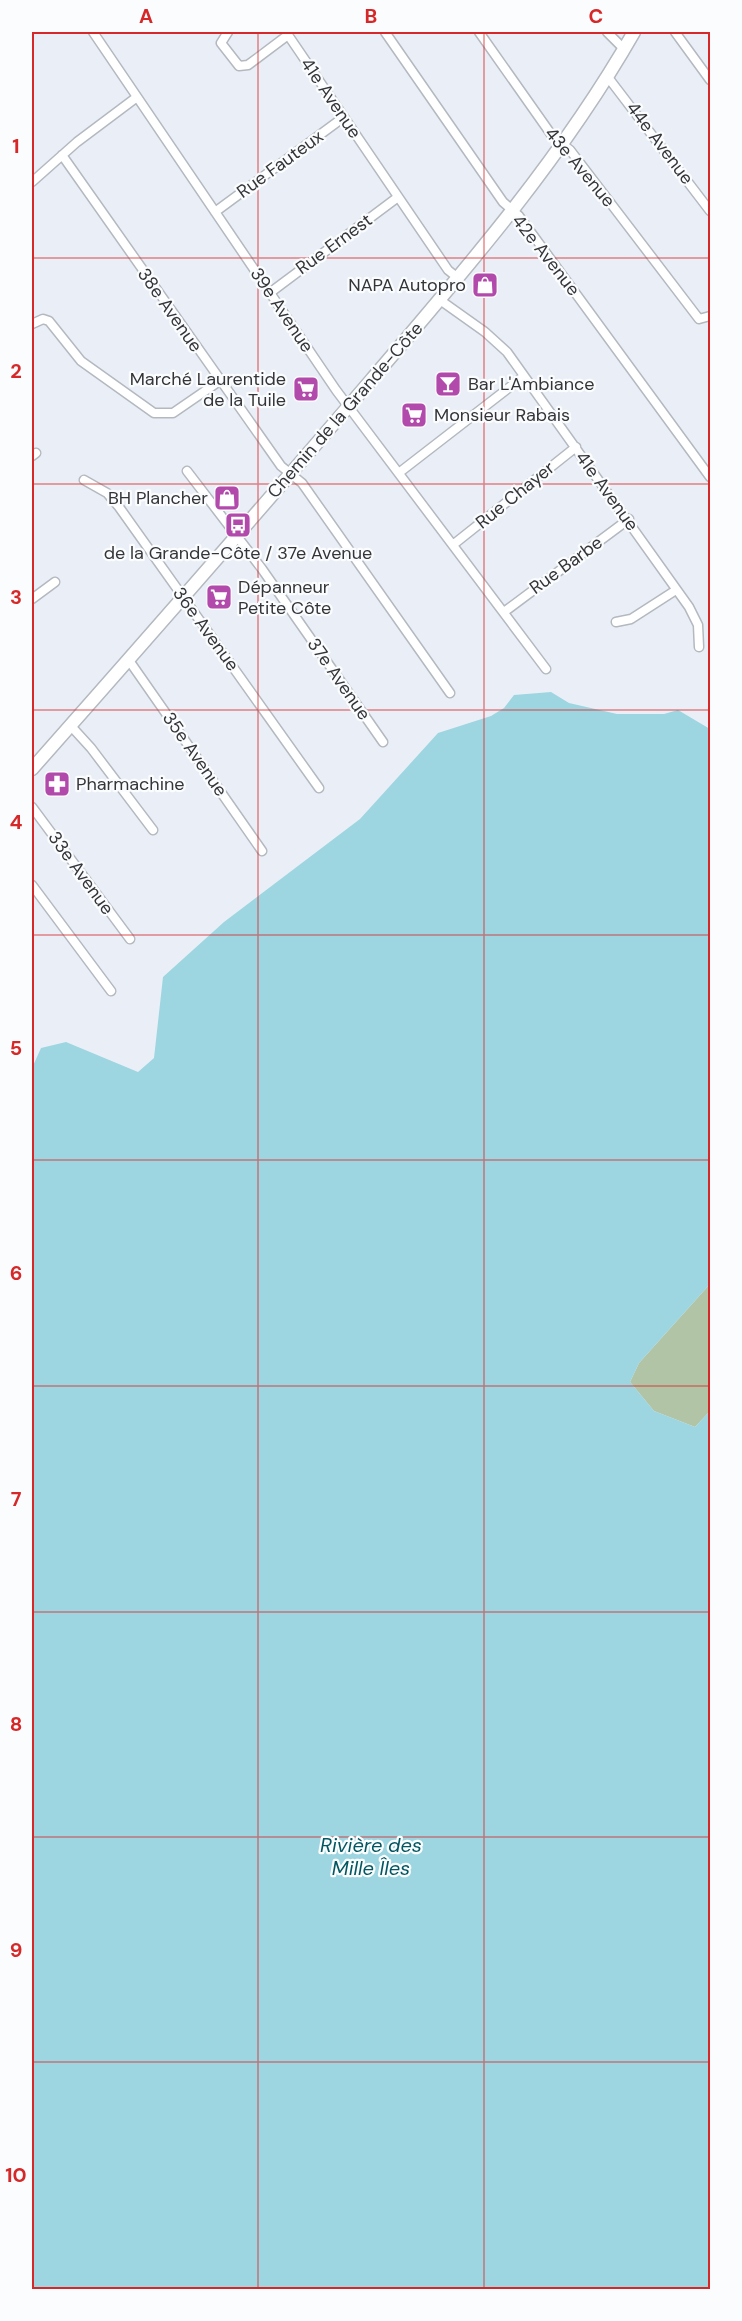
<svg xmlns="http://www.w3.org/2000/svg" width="742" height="2321" viewBox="0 0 742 2321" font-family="'DM Sans',sans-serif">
<rect width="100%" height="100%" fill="#eaeff7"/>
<path fill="#b2c4a6" d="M710,1284V1411L695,1427L654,1411L630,1382L639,1363Z"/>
<path fill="#9dd6e0" d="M551,692L569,703L617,714H664L678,710L710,729V1284L639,1363L630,1382L654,1411L695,1427L710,1411V2287L699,2290L32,2289V1068L41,1048L66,1042L138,1072L154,1058L163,977L224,922L360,819L438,733L491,716L504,708L514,695Z"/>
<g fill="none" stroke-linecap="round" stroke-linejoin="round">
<defs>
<path id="street" d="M93,32L336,390L546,669
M228,32L221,43L239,66L248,65L288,35
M286,32L448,270L458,278
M385,32L503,202L519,216L710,477
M479,32L553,137L570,150L699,319L710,316
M607,32L624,49
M675,32L710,80
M607,76L710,211
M62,155L281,466L302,483L450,693
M32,182L77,142L137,97
M215,212L344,117
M271,292L398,197
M440,300L485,332L507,352L689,607L698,625L699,647
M32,324L43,319L49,321L81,361L154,413H173L221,380
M32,456L36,453
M187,471L262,569L383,742
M400,472L524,376
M84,480L107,493L119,507L319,788
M454,544L576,447
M32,599L55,582
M504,612L629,519
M616,622L631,619L676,590
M128,659L262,851
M70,725L91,748L153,830
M32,807L130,939
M32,885L111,991"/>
<path id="secondary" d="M32,769C146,640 260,510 372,379C467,268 562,158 634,32"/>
</defs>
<use href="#street" stroke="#b4b9c0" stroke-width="11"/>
<use href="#secondary" stroke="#b4b9c0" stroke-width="15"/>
<use href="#street" stroke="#fff" stroke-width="8"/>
<use href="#secondary" stroke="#fff" stroke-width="12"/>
</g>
<path fill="none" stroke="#d62828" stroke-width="1.5" stroke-opacity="0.55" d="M258,32V2290M484,32V2290M32,258H710M32,484H710M32,710H710M32,935H710M32,1160H710M32,1386H710M32,1612H710M32,1837H710M32,2062H710"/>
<defs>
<symbol id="shop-square" viewBox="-11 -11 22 22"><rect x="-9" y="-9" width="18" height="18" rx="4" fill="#b24aac" stroke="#fbfcfe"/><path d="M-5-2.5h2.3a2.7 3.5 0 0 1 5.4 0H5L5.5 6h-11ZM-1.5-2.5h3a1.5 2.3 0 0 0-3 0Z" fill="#fff"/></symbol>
<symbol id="bar-square" viewBox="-11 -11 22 22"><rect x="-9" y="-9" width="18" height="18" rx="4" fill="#b24aac" stroke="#fbfcfe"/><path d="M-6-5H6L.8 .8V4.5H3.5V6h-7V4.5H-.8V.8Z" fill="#fff"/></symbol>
<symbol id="supermarket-square" viewBox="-11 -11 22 22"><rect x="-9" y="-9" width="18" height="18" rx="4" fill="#b24aac" stroke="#fbfcfe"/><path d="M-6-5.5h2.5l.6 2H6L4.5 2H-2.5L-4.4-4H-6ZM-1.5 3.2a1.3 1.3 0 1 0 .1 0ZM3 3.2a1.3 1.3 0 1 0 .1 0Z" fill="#fff"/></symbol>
<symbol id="bus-square" viewBox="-11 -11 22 22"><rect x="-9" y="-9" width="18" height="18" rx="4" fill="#b24aac" stroke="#fbfcfe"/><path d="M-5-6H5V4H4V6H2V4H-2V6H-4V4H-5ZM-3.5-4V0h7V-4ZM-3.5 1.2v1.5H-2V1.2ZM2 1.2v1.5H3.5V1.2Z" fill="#fff"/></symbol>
<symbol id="pharmacy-square" viewBox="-11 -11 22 22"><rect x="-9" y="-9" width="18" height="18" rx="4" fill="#b24aac" stroke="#fbfcfe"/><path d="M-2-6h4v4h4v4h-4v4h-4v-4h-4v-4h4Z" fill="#fff"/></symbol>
</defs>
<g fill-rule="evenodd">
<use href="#shop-square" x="470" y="270" width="30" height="30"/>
<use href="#bar-square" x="433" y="369" width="30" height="30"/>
<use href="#supermarket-square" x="291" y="374" width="30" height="30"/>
<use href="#supermarket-square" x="399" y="400" width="30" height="30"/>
<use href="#shop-square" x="212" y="483" width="30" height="30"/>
<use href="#bus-square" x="223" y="510" width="30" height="30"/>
<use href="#supermarket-square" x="204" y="582" width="30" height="30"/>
<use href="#pharmacy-square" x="42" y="769" width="30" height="30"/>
</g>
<g text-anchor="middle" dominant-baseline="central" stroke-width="4.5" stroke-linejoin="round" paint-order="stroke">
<g font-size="18" fill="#333538" stroke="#fbfcfe">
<text transform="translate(331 98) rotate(56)">41e Avenue</text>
<text transform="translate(660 143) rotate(53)">44e Avenue</text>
<text transform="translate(280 164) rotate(-36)">Rue Fauteux</text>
<text transform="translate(580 167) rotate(50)">43e Avenue</text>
<text transform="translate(334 244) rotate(-36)">Rue Ernest</text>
<text transform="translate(546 255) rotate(52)">42e Avenue</text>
<text transform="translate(170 310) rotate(55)">38e Avenue</text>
<text transform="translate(282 310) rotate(56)">39e Avenue</text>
<text transform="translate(345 410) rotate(-49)">Chemin de la Grande-Côte</text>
<text transform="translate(607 491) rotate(54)">41e Avenue</text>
<text transform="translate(515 495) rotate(-39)">Rue Chayer</text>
<text transform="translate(566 565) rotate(-36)">Rue Barbe</text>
<text transform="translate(206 629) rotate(54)">36e Avenue</text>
<text transform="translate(339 679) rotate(55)">37e Avenue</text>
<text transform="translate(195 754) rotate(55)">35e Avenue</text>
<text transform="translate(81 873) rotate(54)">33e Avenue</text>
</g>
<g font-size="18" fill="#333538" stroke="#fbfcfe" text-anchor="start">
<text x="466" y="285" text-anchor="end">NAPA Autopro</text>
<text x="286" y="379" text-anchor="end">Marché Laurentide<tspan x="286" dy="21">de la Tuile</tspan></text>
<text x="468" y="384">Bar L'Ambiance</text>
<text x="434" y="415">Monsieur Rabais</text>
<text x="208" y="498" text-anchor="end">BH Plancher</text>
<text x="238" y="553" text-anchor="middle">de la Grande-Côte / 37e Avenue</text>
<text x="238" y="587">Dépanneur<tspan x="238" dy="21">Petite Côte</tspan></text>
<text x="76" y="784">Pharmachine</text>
</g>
<g font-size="20" font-style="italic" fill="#005761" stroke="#fbfcfe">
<text x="371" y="1845">Rivière des<tspan x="371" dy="23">Mille Îles</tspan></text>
</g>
</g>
<rect width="742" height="2321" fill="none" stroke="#fbfcfe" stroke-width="66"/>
<rect x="33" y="33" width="676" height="2255" fill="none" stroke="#d62828" stroke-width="2"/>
<g font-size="20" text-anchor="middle" font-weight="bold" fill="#d62828">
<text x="146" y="23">A</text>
<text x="371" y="23">B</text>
<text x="596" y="23">C</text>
<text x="16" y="153">1</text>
<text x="16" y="378">2</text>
<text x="16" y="604">3</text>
<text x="16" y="829">4</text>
<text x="16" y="1055">5</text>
<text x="16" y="1280">6</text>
<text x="16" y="1506">7</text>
<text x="16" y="1731">8</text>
<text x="16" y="1957">9</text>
<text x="16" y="2182">10</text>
</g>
</svg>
